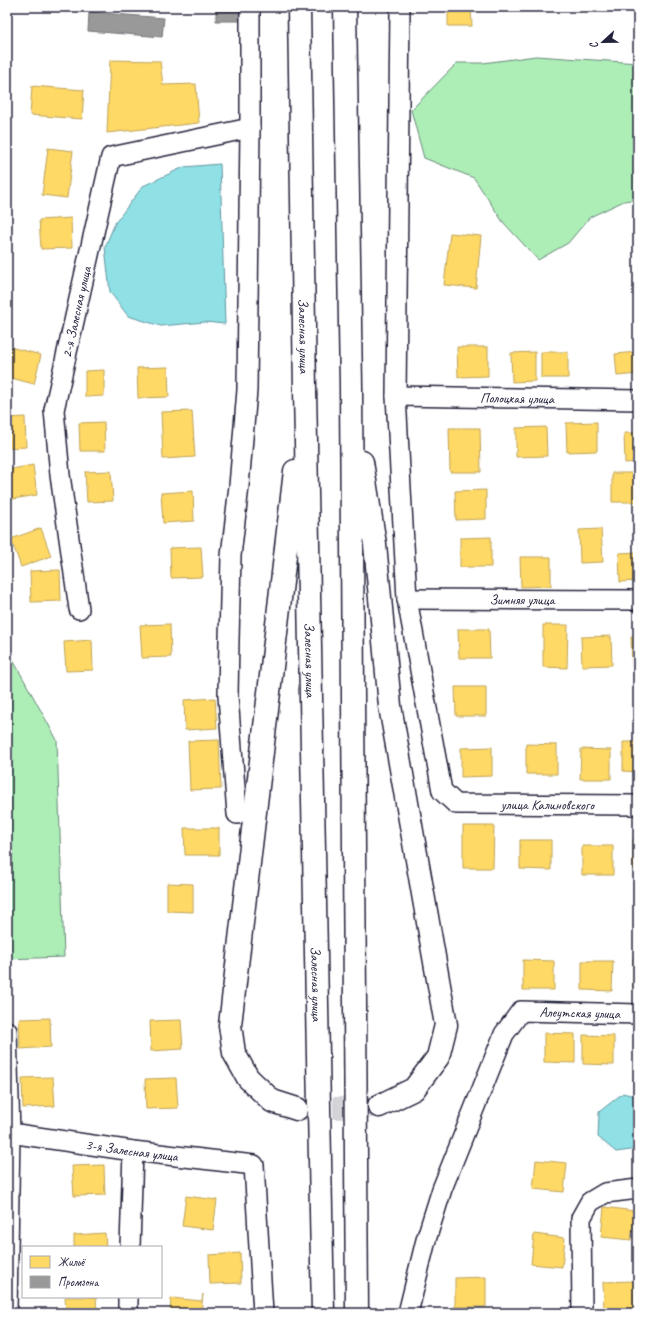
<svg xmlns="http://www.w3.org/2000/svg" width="645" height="1320" viewBox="0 0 645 1320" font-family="Caveat,sans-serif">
<rect width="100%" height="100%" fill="#fff"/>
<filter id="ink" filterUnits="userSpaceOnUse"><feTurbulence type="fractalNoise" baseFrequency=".025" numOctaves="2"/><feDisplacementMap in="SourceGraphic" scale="8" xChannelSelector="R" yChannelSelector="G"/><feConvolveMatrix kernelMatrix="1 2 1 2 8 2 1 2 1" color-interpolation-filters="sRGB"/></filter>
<g filter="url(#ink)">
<path fill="#adeeb7" stroke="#688879" d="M536,56L638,63V199L624,201L590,217L568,243L538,260L503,222L474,178L424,158L411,110L457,63H483Z
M7,649L57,740L64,957L7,959Z"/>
<path fill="#8fe1e5" stroke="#6395a1" d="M220,164L225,324L205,322L161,326L128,316L110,292L105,247L115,223L143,186L184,167Z
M623,1093L638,1097V1149L616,1152L598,1137L599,1112Z"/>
<path fill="#ffd966" stroke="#bda259" d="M448,7H471L472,26H448Z
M110,60L160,61L163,85L196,84L199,123L107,133Z
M32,86L84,90L82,119L30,115Z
M48,148L73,151L67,198L42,195Z
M71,218L72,248L41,249L39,220Z
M450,233L481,236L476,288L444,285Z
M10,347L41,355L34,384L7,377V361Z
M457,347H488V376L458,377Z
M535,352V381L512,382L511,353Z
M541,352H568V378H541Z
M638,352V374L617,376L615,354Z
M168,367L169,397L138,398L137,368Z
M104,370V396L85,397V371Z
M192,411L195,457L163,459L161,412Z
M25,417L26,447L7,448V418Z
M104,422L105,451H80L79,423Z
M597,422V451L567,452L566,423Z
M546,427L547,456L516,457V428Z
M449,428H480L481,472H450Z
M624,433H638V462L625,463Z
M33,465L37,495L7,500V470Z
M111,471L113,501L87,502L85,472Z
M612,473H638V502H612Z
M486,490V519L456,520L455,491Z
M193,491L194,521L163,523L161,493Z
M41,528L51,556L21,567L11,539Z
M601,529L603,562L580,563L579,530Z
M491,537V567H460V538Z
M201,547L203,577L171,578L170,548Z
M638,552V581L620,582L619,553Z
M520,557H551V586L521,587Z
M60,570L61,601L31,602L30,571Z
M170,624L171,657L142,658L140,625Z
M543,625H568L567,668L543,667Z
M458,629H489L490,658H459Z
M611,636L612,665L582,666L581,637Z
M638,636V665L632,666L631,637Z
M92,640L93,670L66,671L64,642Z
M455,687H486V716H456Z
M215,698L217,728L185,730L184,700Z
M219,740L221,789L190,790L188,741Z
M623,742H638V772L623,771Z
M526,744L557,745V774H526Z
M492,747V776L461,777V748Z
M581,749L611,750V779H580Z
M463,826H494L493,868H463Z
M184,828H219V855H185Z
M633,839H638V869H633Z
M520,840H551V870L520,869Z
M582,846H613V875H582Z
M167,883L193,884V912L167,911Z
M633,958H638V987H633Z
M523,960L554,961V990H523Z
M582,961H613L612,991L582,990Z
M50,1018L51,1047L20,1049L19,1019Z
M181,1020L183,1049L151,1051L150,1021Z
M544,1033L575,1034V1063L544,1062Z
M583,1035L614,1036V1065L583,1064Z
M53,1077L55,1106L23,1108L22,1078Z
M176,1078L178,1108L146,1109L145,1079Z
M536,1160L567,1163L564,1192L533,1189Z
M104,1165L105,1195L74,1196L72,1166Z
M186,1196L217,1200L213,1230L182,1226Z
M604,1207L635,1211L631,1240L601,1237Z
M105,1233L106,1247H74V1235Z
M534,1234L565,1238L562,1267L531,1264Z
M240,1253L241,1283L210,1284L209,1255Z
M486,1277V1307H455V1278Z
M634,1281V1311H604L603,1282Z
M203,1294L201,1313H170L171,1298L202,1301Z
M65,1297H96L97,1313H66Z"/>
<path fill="#999" stroke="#75757d" d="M216,7H243V21H216Z
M89,12L164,18L162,37L88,31Z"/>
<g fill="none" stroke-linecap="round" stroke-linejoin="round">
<path stroke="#d3d3d8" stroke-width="22" stroke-dasharray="22 11" stroke-linecap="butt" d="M300,1109L375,1107"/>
<defs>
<g id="street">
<path id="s1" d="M400,7L396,396L407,599L442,791L456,804L638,805"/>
<path id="s2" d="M396,396L638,400"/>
<path id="s3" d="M407,599L638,600"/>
<path id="s4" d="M79,609L60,475L54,410L111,157L250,128"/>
<path d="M237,814L228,696L229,640L231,556L239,486L247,390L250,128V7"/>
<path d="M7,1031L10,1133L7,1311"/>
<path id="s5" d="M10,1133L133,1151L254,1165L263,1313"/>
<path d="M130,1247L133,1151"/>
<path d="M128,1313V1297"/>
<path id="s6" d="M408,1313L426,1240L442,1189L504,1034L521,1011L638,1014"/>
<path d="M582,1313L581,1218L590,1202L605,1193L638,1189"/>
</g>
<g id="primary">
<path id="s7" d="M299,7L305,390L323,1313"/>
<path d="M345,7L351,386L357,1313"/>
<path d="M362,462L375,544L390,706L446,1025L438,1057L414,1089L379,1106"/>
<path d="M295,471L230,1025L234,1053L248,1078L272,1101L297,1109"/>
</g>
</defs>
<use href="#street" stroke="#22223b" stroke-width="22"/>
<use href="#primary" stroke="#22223b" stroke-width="25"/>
<use href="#street" stroke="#fff" stroke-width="19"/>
<use href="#primary" stroke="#fff" stroke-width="22"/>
</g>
</g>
<g text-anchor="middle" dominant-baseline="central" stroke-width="4" stroke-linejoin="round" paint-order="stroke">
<g font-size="14" fill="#22223b" stroke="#fff">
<text stroke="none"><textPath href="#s4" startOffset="301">2-я Залесная улица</textPath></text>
<text stroke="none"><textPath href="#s7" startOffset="329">Залесная улица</textPath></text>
<text stroke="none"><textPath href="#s2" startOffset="121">Полоцкая улица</textPath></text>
<text stroke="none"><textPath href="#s3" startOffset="115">Зимняя улица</textPath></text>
<text stroke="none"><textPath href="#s7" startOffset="653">Залесная улица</textPath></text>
<text stroke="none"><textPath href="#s1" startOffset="898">улица Калиновского</textPath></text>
<text stroke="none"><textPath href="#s7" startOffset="977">Залесная улица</textPath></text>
<text stroke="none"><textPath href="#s6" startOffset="383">Алеутская улица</textPath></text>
<text stroke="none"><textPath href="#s5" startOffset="123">3-я Залесная улица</textPath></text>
</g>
</g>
<rect width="645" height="1320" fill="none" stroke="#fff" stroke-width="24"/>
<rect x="12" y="12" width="621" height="1296" fill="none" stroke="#22223b" stroke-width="1.5" filter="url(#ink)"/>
<rect x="22" y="1246" width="140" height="52" fill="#ffffff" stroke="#a7a7b1"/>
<rect x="30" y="1256" width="20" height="12" fill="#ffd966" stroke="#a7a7b1"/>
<text x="58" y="1266" font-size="12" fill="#22223b">Жильё</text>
<rect x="30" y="1276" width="20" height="12" fill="#999999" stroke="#a7a7b1"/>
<text x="58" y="1286" font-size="12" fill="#22223b">Промзона</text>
<g transform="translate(603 42) rotate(248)" stroke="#ffffff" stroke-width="3" paint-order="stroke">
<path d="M0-3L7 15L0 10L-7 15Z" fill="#22223b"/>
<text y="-6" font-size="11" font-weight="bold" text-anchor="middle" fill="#22223b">С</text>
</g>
</svg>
